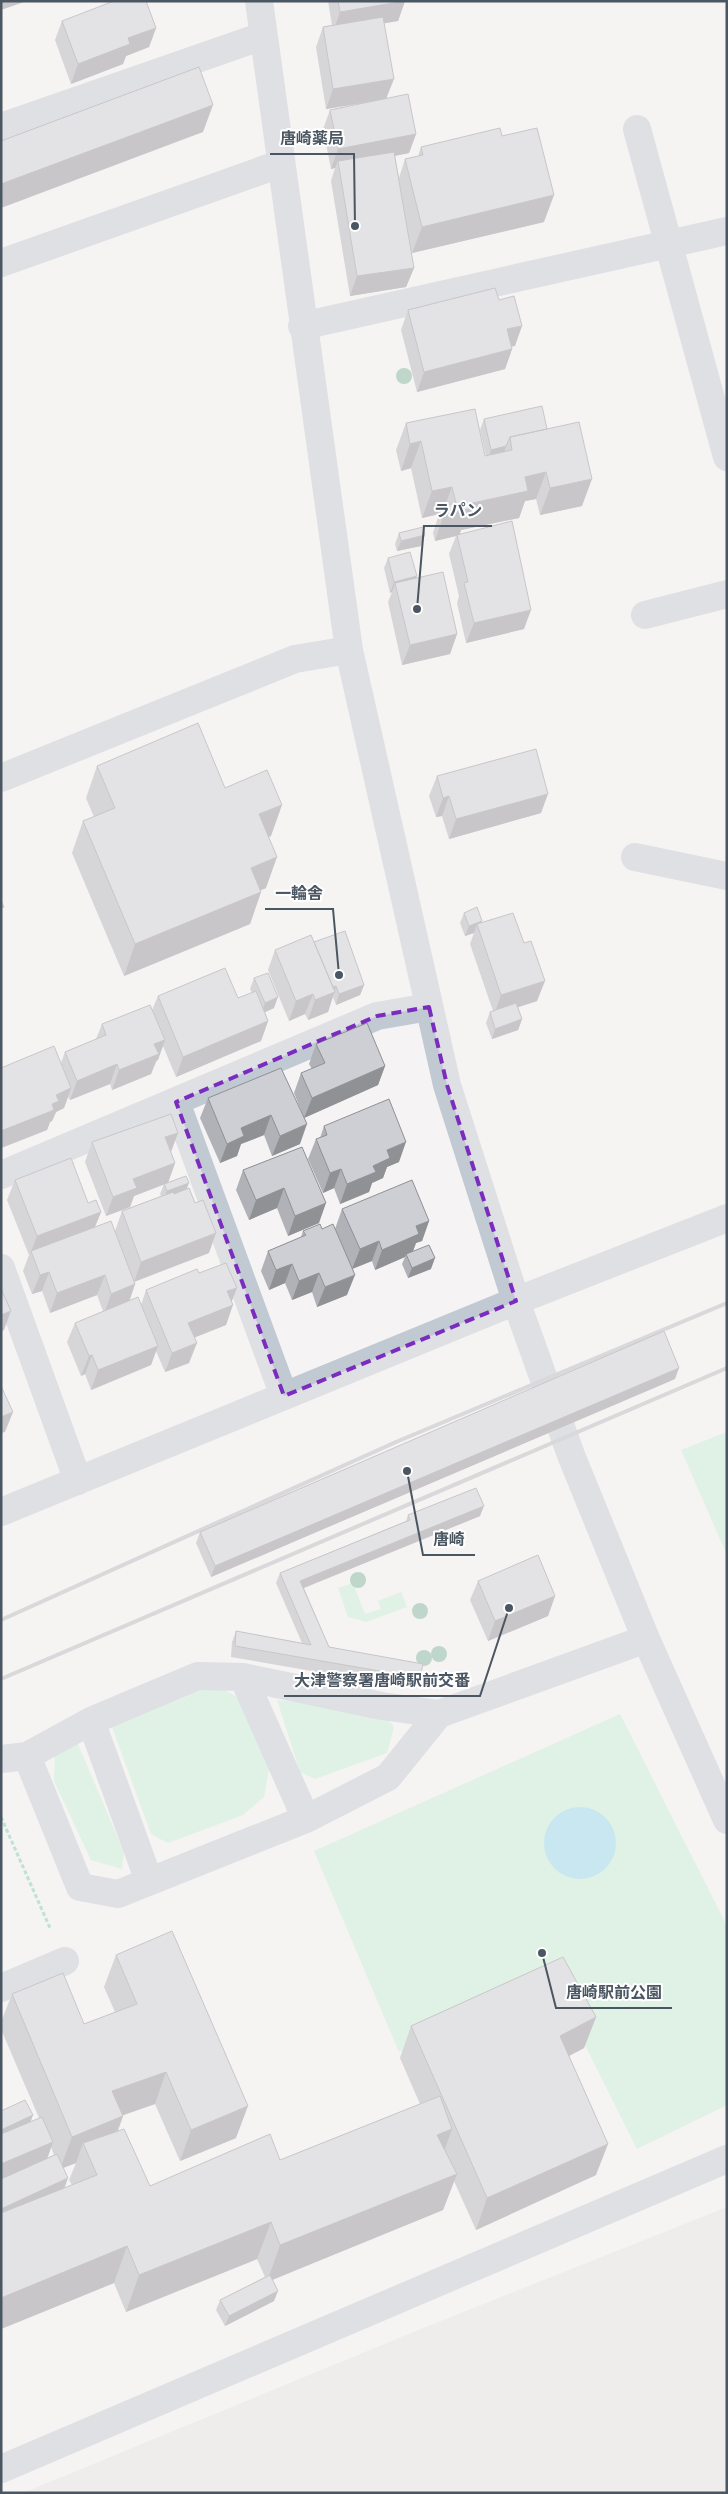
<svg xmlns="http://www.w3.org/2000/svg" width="728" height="2494" viewBox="0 0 728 2494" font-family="'Golos Text','Noto Sans JP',sans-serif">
<rect width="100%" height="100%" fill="#f5f3f3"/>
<path fill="#e6e4e5" d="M727,2207V2493H23L416,2331Z"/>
<path fill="#c3f1d5" d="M727,1432V1555L681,1450Z
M353,1583L365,1614L381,1609L378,1601L401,1592L407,1607L366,1622L348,1617L338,1588Z
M215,1685L241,1699L270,1763L264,1797L243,1815L168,1843L151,1834L112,1727Z
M277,1700L379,1710L394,1727L387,1753L315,1779L300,1772Z
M620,1714L727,1926V2105L637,2149L553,1981L399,2052L314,1851Z
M77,1742L124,1852L122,1869L91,1860L54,1781L55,1752Z"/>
<path fill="#90daee" d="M544 1843a36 36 0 1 1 72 0a36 36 0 1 1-72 0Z"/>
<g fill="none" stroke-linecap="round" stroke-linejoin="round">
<path stroke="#7ad0a6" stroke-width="3" stroke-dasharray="4 2.5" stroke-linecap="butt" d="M1,1817L50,1928"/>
<path stroke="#c1cad2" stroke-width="28" d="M259,1L349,650L447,1085L516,1301L571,1455L646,1639L727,1820
M1,127L263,36
M637,129L727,457
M1,263L280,164
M302,326L727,231
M645,615L727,594
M1,778L295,659L349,650
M635,857L727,876
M176,1102L284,1396
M1,1175L377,1016L429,1007
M1,1268L78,1481
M1,1512L516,1301L727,1218
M243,1677L306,1819
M91,1721L149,1881
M27,1756L80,1887L118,1894L306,1819L388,1777L439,1714
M1,1759L27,1756L91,1721L198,1676L243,1677L382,1706L439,1714L646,1639
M1,1988L65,1961
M1,2469L727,2159"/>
<path stroke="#b5b8bd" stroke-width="4" d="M1,1620L396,1442L727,1303
M1,1679L727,1368"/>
</g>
<g fill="#7bb799">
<circle cx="404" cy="376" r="8"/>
<circle cx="358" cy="1580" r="8"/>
<circle cx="420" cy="1611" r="8"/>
<circle cx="439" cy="1654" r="8"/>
<circle cx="424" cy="1658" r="8"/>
</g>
<path fill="#b0b2b7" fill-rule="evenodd" d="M328,1H405L398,21L384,23L387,98L416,134L409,153L395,156L399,178L405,159L418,156L421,147L502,136L544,222L412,253L409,243L414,268L406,287L350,296L331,181L335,168L331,169L323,129L330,110L371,102L326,109L316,47L323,27L332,25Z
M62,21L156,28L149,47L126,56L123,64L71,84L55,40Z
M499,300L515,346H511L512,349L505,369L417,392L401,330L408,310Z
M484,419L547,429L582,506L540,515L536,499L525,501L519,518L461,530L460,534L524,629L466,643L457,603L459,596L449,554L456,536L435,541L433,533L439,514L422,518L411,468L401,471L396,450L406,423L485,456H486L480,430Z
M399,533L421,546L397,551L395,544Z
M388,558L417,576L416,578L457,634L450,654L402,665L388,602L392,592L390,593L384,568Z
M97,766L225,788L271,836L269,837L266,888L261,890V892L250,924L124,976L72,853L83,821L94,817L86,798Z
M437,776L541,813L449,839L442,816L436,817L429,796Z
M464,913L482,921V923L537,1001L518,1007L522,1019L518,1030L492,1039L486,1023L490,1012L493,1011L470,944L474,933L465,936L460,923Z
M314,942L364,985L360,995L336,1005L333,997L328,1012L308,1020L305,1014L289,1021L268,970L275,950Z
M254,978L274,1008L265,1012L268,1021L261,1041L176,1077L163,1046L151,1074L112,1090L110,1084L70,1100L68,1097L64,1108L56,1112L52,1121L50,1122L47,1130L1,1148V1068L61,1063L65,1052L96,1039L102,1024L152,1010L158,996L238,998L252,993L250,989Z
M316,1044L385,1066L378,1085L304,1118L294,1093L301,1073L312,1069L309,1064Z
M281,1068L300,1144L272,1156L264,1135L241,1144L237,1156L220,1163L200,1118L208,1098Z
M324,1126L399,1162L387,1167L383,1178L372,1183L369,1192L340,1204L334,1188L323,1193L308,1159L316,1139L320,1138Z
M92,1142L171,1152L175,1163L168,1182L186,1189L209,1253L134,1281L135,1284L130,1300L141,1305L146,1290L199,1273L231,1302L226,1325L194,1337L189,1363L165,1372L156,1351L151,1365L91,1390L85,1374L81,1376L67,1342L75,1323L103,1311L97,1295L50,1313L42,1291L32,1294L23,1271L29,1255L7,1200L15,1180L88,1203L101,1212L95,1227L115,1231L122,1211L161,1196L160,1194L164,1184L134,1196L130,1207L106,1216L85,1162Z
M302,1147L319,1223L288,1236L277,1208L249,1220L236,1190L243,1170Z
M342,1209L429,1221L422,1241L416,1243L413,1251L431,1269L408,1278L402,1264L405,1257L375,1270L372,1261L352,1269L335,1229Z
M303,1231L347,1295L317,1307L312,1292L292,1300L285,1283L269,1290L261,1271L268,1251L301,1237Z
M675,1379L211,1577L196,1543L200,1532Z
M408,1515L480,1516L304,1588L329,1647L420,1678L416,1689L231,1657L232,1642L236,1631L302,1643L276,1583L280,1573L406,1521Z
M478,1581L555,1596L548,1616L488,1641L470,1600Z
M116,1955L236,2138L180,2161L155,2104L122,2115L123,2116L118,2131L150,2186L280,2160L420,2104L400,2058L411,2026L596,2017L584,2048L569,2056L596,2175L476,2230L454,2181L443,2210L272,2280L274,2301L225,2326L216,2310L220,2300L265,2277L257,2259L126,2312L114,2283L1,2329V2111L33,2115L30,2122L39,2118L1,2029V2022L12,1994L84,2024L115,2012L104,1987ZM51,2147L54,2155L47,2158ZM76,2163L69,2180L72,2185L64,2188L63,2168Z"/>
<path fill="#909195" d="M1,1H27L1,10Z
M405,1L398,21L333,32L340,12Z
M156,28L149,47L126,56L123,64L71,84L78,64L128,38Z
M394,79L386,99L326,109L333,89Z
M213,105L203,132L1,208V184Z
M416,134L409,153L339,167L338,161L335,168L331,169L338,149Z
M554,195L544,222L412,253L422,227Z
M414,268L406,287L350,296L357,276Z
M522,326L515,346L500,349L507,329Z
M512,349L505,369L417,392L424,372Z
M421,441L411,468L401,471L410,444Z
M506,446L503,457L488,460L491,450Z
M546,472L536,499L525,501L519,518L461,530L459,536L457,535L456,536L435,541L444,514L468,504L525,477Z
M592,479L582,506L540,515L550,488Z
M452,487L443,511L442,506L439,514L422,518L432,491Z
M425,535L421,546L397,551L401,541Z
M417,576L413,587L395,583L392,592L390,593L394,582Z
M531,610L524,629L466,643L474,623Z
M457,634L450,654L402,665L410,645Z
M548,794L541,813L449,839L456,819Z
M449,796L442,816L436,817L443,798Z
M282,805L271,836L247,846L259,814Z
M277,857L266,888L239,899L251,868Z
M261,892L250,924L124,976L135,944Z
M482,921L479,930L477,924L474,933L465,936L469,926Z
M545,981L537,1001L494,1015L501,995Z
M364,985L360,995L336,1005L339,994Z
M336,986L328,1012L308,1020L315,1000L331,988Z
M313,994L305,1014L289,1021L296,1001Z
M278,997L274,1008L261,1014L265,1003Z
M522,1019L518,1030L492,1039L495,1029Z
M268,1021L261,1041L176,1077L183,1057Z
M165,1040L158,1060L156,1061L151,1074L112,1090L119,1070L154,1044Z
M117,1064L110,1084L70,1100L77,1081Z
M385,1066L378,1085L304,1118L312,1098Z
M71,1088L64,1108L56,1112L52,1121L50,1122L47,1130L1,1148V1131L56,1095Z
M271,1115L264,1135L241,1144L237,1156L220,1163L227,1144L241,1128Z
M307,1124L300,1144L272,1156L280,1136Z
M178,1133L171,1152L165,1137Z
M406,1142L399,1162L387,1167L383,1178L372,1183L369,1192L340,1204L347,1184L373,1166L387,1150Z
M175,1163L168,1183L134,1196L130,1207L106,1216L113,1197L133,1179Z
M341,1169L334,1188L323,1193L330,1173Z
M189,1183L185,1193L163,1201L167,1191Z
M284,1188L277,1208L249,1220L256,1200Z
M326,1203L319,1223L288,1236L295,1216Z
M101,1212L93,1231L31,1252L37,1236Z
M429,1221L422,1241L416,1243L412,1254H406L405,1257L375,1270L382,1250L416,1226Z
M216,1233L209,1253L134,1282L141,1262Z
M379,1241L372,1261L352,1269L360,1249Z
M435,1258L431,1269L408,1278L412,1268Z
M292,1264L285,1283L269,1290L276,1270Z
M49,1272L42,1291L32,1294L40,1275Z
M319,1273L312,1292L292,1300L299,1281Z
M105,1275L97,1295L50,1313L57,1293Z
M355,1275L347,1295L317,1307L325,1287Z
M135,1284L128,1304L104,1314L111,1294Z
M237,1288L230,1306L233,1305L226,1325L181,1343L188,1323L227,1291Z
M11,1311L4,1330L1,1332V1315Z
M197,1343L189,1363L165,1372L172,1353Z
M158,1346L151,1365L91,1390L98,1370Z
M92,1355L85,1374L81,1376L89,1356Z
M679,1368L675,1379L211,1577L215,1566Z
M13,1412L5,1432L1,1433V1417Z
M484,1506L480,1516L296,1591L300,1581Z
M555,1596L548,1616L488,1641L495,1621Z
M596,2017L584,2048L548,2067L560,2036Z
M166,2072L155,2104L101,2123L112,2091Z
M248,2106L236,2138L180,2161L191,2130Z
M33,2115L29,2126L1,2139V2130Z
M123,2116L111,2148L83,2143L76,2163L60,2169L72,2137Z
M452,2129L439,2166L437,2135Z
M53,2142L46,2162L1,2181V2164Z
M608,2144L596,2175L476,2230L487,2198Z
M457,2174L443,2210L267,2282L280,2245Z
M68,2178L61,2198L1,2225V2209Z
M271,2222L257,2259L126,2312L139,2275Z
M127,2246L114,2283L1,2329V2298Z
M278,2291L274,2301L225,2326L229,2316Z"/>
<path fill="#cdcfd5" stroke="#909195" d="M114,1H146L156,28L128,38L130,44L78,64L62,21Z
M338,1H405L340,12Z
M383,17L394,79L333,89L323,27Z
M199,67L213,105L1,184V141Z
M408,94L416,134L338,149L330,110Z
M500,128L502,136L537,128L554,195L422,227L405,159L423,155L421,147Z
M394,152L414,268L357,276L338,161Z
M495,288L499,300L514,296L522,326L507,329L512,349L424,372L408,310Z
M542,406L547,429L510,437L506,446L491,450L484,419Z
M475,409L485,456L512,450L510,437L579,422L592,479L550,488L546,472L525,477L528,491L468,504L469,509L444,514L442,506L456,503L452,487L432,491L421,441L410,444L406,423Z
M512,521L531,610L474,623L464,583L468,582L457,535Z
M423,527L425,535L401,541L399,533Z
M410,552L417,576L394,582L388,558Z
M443,572L457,634L410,645L395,583Z
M198,723L225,788L267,770L282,805L259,814L277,857L251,868L261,892L135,944L83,821L115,808L97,766Z
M536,749L548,794L456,819L449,796L443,798L437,776Z
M1,901L4,907L1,908Z
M477,907L482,921L469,926L464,913Z
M513,913L524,943L531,941L545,981L501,995L477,924Z
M345,931L364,985L339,994L336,986L333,987L314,942Z
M311,935L335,992L315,1000L313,994L296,1001L275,950Z
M225,968L238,998L256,991L268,1021L183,1057L158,996Z
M268,973L278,997L265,1003L254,978Z
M516,1003L522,1019L495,1029L490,1012Z
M150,1005L165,1040L154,1044L159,1054L119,1070L117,1064L77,1081L65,1052L106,1035L102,1024Z
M367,1023L385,1066L312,1098L301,1073L325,1063L316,1044Z
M54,1046L71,1088L56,1095L59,1101L52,1104L54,1110L1,1131V1068Z
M281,1068L307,1124L280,1136L271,1115L241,1128L244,1136L227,1144L208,1098Z
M389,1099L406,1142L387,1150L390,1158L373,1166L376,1172L347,1184L341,1169L330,1173L316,1139L327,1135L324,1126Z
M171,1114L178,1133L165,1137L175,1163L133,1179L137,1188L113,1197L92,1142Z
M302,1147L326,1203L295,1216L284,1188L256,1200L243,1170Z
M71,1158L88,1203L96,1200L101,1212L37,1236L15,1180Z
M186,1176L189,1183L167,1191L164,1184Z
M412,1180L429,1221L416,1226L419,1234L382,1250L379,1241L360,1249L342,1209Z
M189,1188L195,1203L203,1200L216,1233L141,1262L122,1211L173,1192L174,1194Z
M111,1221L135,1284L111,1294L105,1275L57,1293L49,1272L40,1275L31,1251Z
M320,1224L322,1229L333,1224L355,1275L325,1287L319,1273L299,1281L292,1264L276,1270L268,1251L306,1235L303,1231Z
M429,1245L435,1258L412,1268L406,1254Z
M226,1263L237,1288L227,1291L233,1305L188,1323L197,1343L172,1353L146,1290L197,1269L199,1273Z
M1,1289L11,1311L1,1315Z
M138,1297L158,1346L98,1370L92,1355L89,1356L75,1323Z
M664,1331L679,1368L215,1566L200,1532Z
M1,1386L13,1412L1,1417Z
M476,1488L484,1506L300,1581L329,1647L423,1664L420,1678L235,1646L236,1631L311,1645L280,1573L410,1520L408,1515Z
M538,1555L555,1596L495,1621L478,1581Z
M172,1931L248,2106L191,2130L166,2072L112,2091L123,2116L72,2137L12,1994L63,1973L84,2024L137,2004L116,1955Z
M563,1957L596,2017L560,2036L608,2144L487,2198L411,2026Z
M440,2096L452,2129L437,2135L457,2174L280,2245L271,2222L139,2275L127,2246L1,2298V2213L97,2175L83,2143L124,2129L150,2186L270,2134L280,2160Z
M25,2100L33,2115L1,2130V2111Z
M42,2117L53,2142L1,2164V2134Z
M57,2154L68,2178L1,2209V2179Z
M270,2275L278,2291L229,2316L220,2300Z"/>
<path d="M0 0H728V2494H0ZM429,1007L447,1085L516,1301L284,1396L176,1102L377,1016Z" fill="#f5f3f3" fill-opacity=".55" fill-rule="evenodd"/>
<path fill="none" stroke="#7b2cbf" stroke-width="4" stroke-dasharray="10 6" stroke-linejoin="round" d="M429,1007L447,1085L516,1301L284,1396L176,1102L377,1016Z"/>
<path fill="none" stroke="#4a5661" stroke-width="2" d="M355 226L354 154H270M417 609L424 526H492M339 975L333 909H265M407 1471L423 1555H475M509 1608L480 1696H284M542 1953L556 2008H672"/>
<g fill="#4a5661" stroke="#fff" stroke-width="2">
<circle cx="355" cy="226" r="5"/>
<circle cx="417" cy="609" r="5"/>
<circle cx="339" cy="975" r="5"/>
<circle cx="407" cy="1471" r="5"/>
<circle cx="509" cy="1608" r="5"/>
<circle cx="542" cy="1953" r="5"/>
</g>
<g font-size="16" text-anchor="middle" font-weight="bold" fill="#4a5661" stroke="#fff" stroke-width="4" stroke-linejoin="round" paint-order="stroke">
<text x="312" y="144">唐崎薬局</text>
<text x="458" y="516">ラパン</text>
<text x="299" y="899">一輪舎</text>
<text x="449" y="1545">唐崎</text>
<text x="382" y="1686">大津警察署唐崎駅前交番</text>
<text x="614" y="1998">唐崎駅前公園</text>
</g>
<rect width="728" height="2494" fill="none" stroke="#4a5661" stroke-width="5"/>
</svg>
